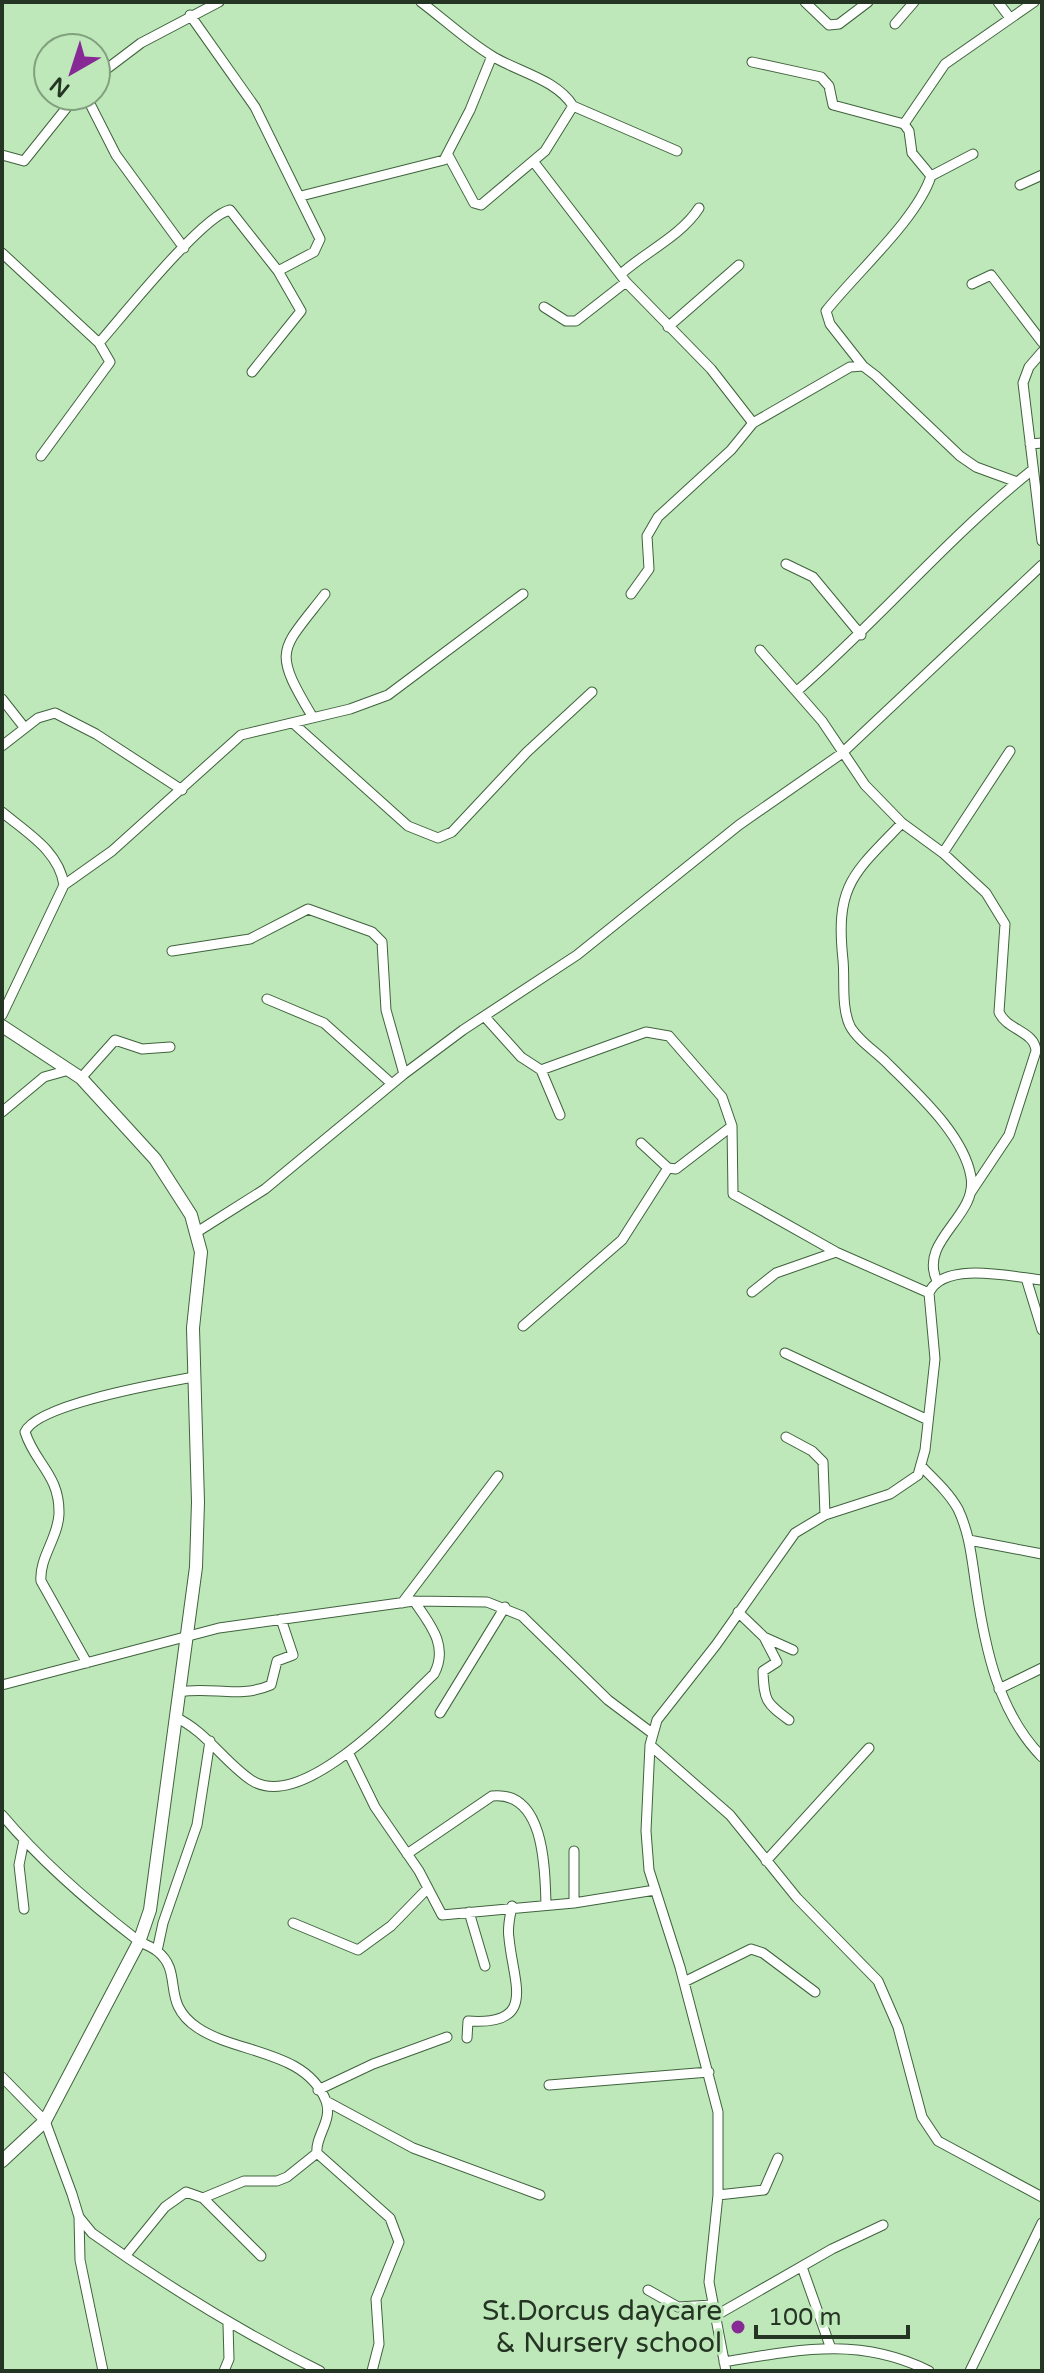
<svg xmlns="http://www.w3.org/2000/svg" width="1044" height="2373" viewBox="0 0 1044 2373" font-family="'Varela Round',sans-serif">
<rect width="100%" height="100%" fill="#bee7ba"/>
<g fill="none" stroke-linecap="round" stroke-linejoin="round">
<defs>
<path id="street" d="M421,2C445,20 467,41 492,56C518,72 556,79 573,106L545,151L481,205L474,203L448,155
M805,2L829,25L839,24L868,2
M998,2L1010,18
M190,15L255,107L320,239L314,252L278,271
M895,24L914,2
M752,62L821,77L829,86L833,105L904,124L909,131L912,153L931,176
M96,77L141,43L219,2
M86,96L116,155L184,248
M573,106L677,151
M904,124L945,64L1034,2
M2,155L24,161L76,96
M533,161L626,282L711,369L753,423
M931,176L973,154
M1020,185L1042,175
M301,196L444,160L470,110L492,56
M2,253L99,343L110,362L41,456
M621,274C645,252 681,236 699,208
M972,284L991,275L1042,342
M544,307L566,321H576L626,282
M668,327L739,265
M99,343C121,318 203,215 230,210L278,271L301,311L252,372
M1042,352L1029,367L1023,383L1042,541
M863,366L830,324L826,311C856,273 917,219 931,176
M1030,444L1042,443
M786,564L813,577L861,635
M631,594L649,569L647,536L658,517L731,450L753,423L850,367L863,366L876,376L960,456L976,467L1017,482
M760,650L822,721L865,785L902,823L943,853L986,893L1005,924L999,1012C1006,1030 1035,1031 1036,1051L1009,1135L971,1192
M797,691C878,621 947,538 1031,471
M2,699L24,727
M312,716C272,649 280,652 325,594
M293,723L408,826L438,838L452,832L527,752L592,692
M2,746L38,718L55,713L96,734L182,790
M2,812C27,833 59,851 64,885L2,1015
M902,823C853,874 835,885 843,960C845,980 841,1007 850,1026C858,1041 877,1052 889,1065C917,1093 964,1135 971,1177C978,1217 918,1240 937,1281
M943,853L1010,751
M64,885L112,851L241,735L350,709L388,695L523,594
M172,951L250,939L308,909L372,932L382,942L386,1010L404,1074
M267,999L324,1023L392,1084
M485,1017L521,1057L541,1070L646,1032L669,1036L722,1097L732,1126L733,1194L836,1252L929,1293
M541,1070L560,1115
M81,1078L115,1040L142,1049L170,1047
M2,1112L44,1077L69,1070
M641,1143L668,1168L676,1169L732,1126
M197,1232L265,1189L404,1074L463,1030L577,955L739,825L841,754L1042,565
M1026,1278L1042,1330
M752,1292L776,1273L836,1252
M523,1326L622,1240L668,1168
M785,1353L928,1420
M786,1437L812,1451L823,1462L825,1515
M922,1467C935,1480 949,1493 958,1509C970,1534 972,1561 976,1587C985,1648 998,1712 1042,1757
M969,1540L1042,1554
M402,1603L498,1476
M738,1612L764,1637L793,1650
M764,1637L777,1662L763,1671C764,1701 766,1703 789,1720
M87,1663L41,1581C39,1558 58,1538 59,1514C60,1475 35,1464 25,1432C37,1404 162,1383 194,1377
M2,1685L219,1628L414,1601L487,1602L522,1616L608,1700L652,1733
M999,1689L1042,1668
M179,1692C211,1686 239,1699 271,1685L277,1661L293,1655L281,1619
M440,1713L505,1607
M175,1717C206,1731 224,1762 251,1780C302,1814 401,1705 434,1674C449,1646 430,1624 414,1601
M650,1745L730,1815L797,1898L878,1981L898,2027L922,2117L938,2141L1042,2197
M349,1754L375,1807L419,1871L442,1915L574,1903L655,1890
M2,1815C41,1861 88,1902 136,1939C142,1944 151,1946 157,1951C185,1973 159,2002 198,2028C237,2054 306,2050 326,2101C333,2121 315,2136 317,2153L390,2218L399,2242L376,2299L379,2344L372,2371
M574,1851V1903
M407,1854L492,1796C545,1790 545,1870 546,1905
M766,1861L869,1748
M24,1909L19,1865L24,1840
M469,1912L485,1966
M293,1923L358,1950L391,1926L428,1888
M157,1951L163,1923L197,1825L210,1741
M684,1982L751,1949L763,1953L815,1992
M467,2038L468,2021C538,2026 513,1983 509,1938C507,1927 510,1917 512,1906
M2,2077L45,2121L72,2194L79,2217L80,2260L103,2371
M549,2085L709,2072
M318,2090L373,2064L447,2037
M326,2101L413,2148L540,2195
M718,2195L764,2190L778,2158
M203,2198L244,2181H277L287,2177L317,2153
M79,2217L92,2233C165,2285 239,2331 320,2371
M126,2255L165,2207L186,2192L203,2198L261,2256
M802,2267L830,2346
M648,2290L678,2307L712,2305
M715,2316L832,2249L883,2225
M724,2362C797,2350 859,2336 929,2371
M224,2371L229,2359L228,2324
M726,2371L709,2282L718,2195V2112L680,1967L649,1870L646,1831L650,1745L657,1720L716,1645L795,1533L825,1515L890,1494L918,1475L925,1450L935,1359L929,1293C943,1260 1013,1277 1042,1280
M970,2371L1042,2223"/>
<path id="secondary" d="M2,1026L81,1078L155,1159L191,1215L201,1252L193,1328L198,1502L196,1567L150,1910L139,1942L45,2121L2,2161"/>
</defs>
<use href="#street" stroke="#3f633c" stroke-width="11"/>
<use href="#secondary" stroke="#3f633c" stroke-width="14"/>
<use href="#street" stroke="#fff" stroke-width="9"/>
<use href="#secondary" stroke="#fff" stroke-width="12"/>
</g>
<circle fill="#872a95" stroke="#bee7ba" stroke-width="3" cx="738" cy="2327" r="8"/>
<g text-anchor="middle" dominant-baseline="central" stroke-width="6" stroke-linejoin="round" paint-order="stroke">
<g font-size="28" fill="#253523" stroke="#bee7ba" text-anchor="end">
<text x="722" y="2311">St.Dorcus daycare<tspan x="722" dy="32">&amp; Nursery school</tspan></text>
</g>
</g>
<rect width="1044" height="2373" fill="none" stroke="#253523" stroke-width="8"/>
<g transform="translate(72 72) rotate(219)"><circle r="38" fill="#bee7ba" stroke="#81a07e" stroke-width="2"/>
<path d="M0-6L14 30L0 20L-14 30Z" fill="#872a95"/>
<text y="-12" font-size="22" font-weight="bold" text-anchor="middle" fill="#253523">N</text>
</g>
<path d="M756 2325v12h152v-12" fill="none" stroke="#253523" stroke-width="4"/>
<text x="768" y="2325" font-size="24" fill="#253523" stroke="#bee7ba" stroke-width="6" paint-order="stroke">100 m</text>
</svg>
